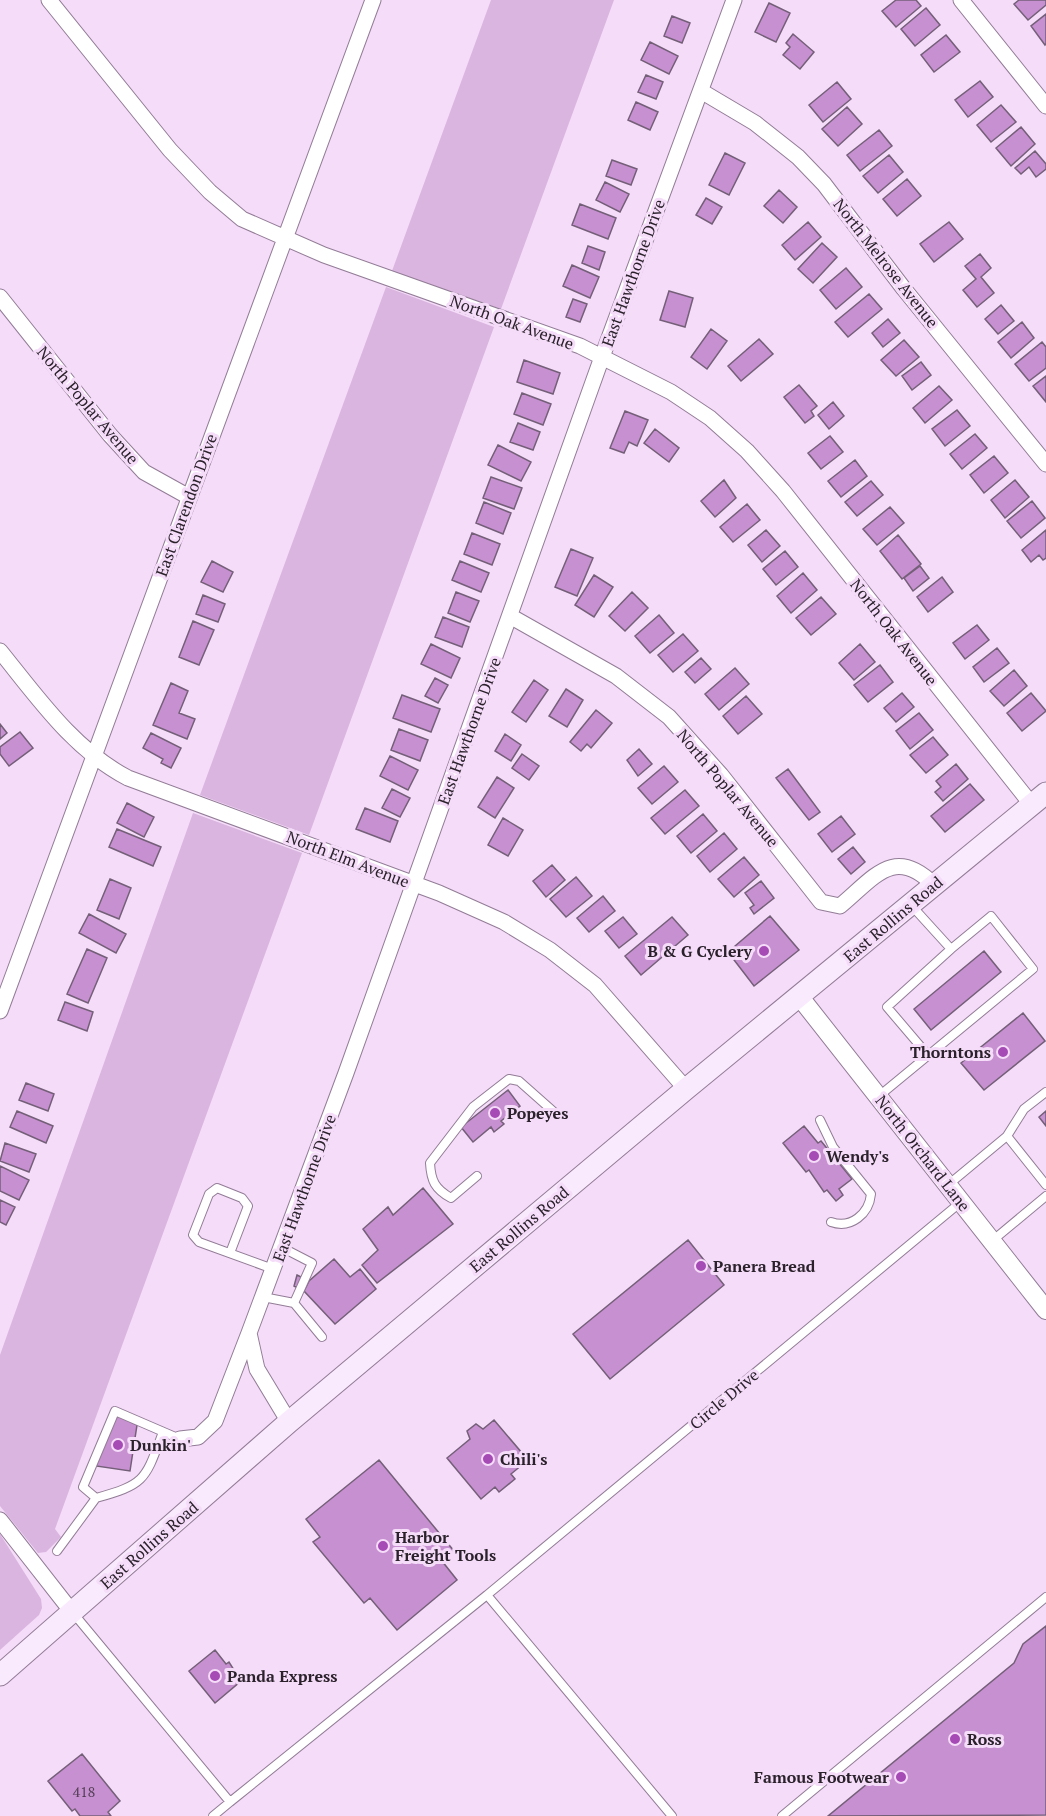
<svg xmlns="http://www.w3.org/2000/svg" width="1046" height="1816" viewBox="0 0 1046 1816" font-family="'PT Serif',serif">
<rect width="100%" height="100%" fill="#f5dcf9"/>
<path fill="#dab5e0" d="M491,0H614L501,309L392,271Z
M386,287L494,327L309,835L200,795Z
M193,813L302,853L55,1529L61,1537L46,1552L38,1553L0,1506V1355Z
M0,1534L41,1599L42,1608L39,1615L0,1650Z"/>
<path fill="#c790d0" stroke="#745f78" stroke-width="1.5" d="M896,0H916L921,6L896,27L882,11Z
M1019,0H1046V5L1028,20L1014,4Z
M769,3L790,13L776,42L755,32Z
M926,8L940,25L915,46L901,29Z
M1046,14V44L1045,45L1031,26Z
M672,16L690,23L682,43L664,36Z
M793,34L814,52L800,69L783,55L790,47L786,43Z
M946,35L960,52L934,72L921,55Z
M650,42L678,56L669,74L641,60Z
M646,75L663,82L656,99L638,92Z
M980,81L993,97L968,117L955,100Z
M837,82L851,99L823,122L809,105Z
M636,102L658,112L650,130L628,120Z
M1001,105L1016,122L991,142L977,125Z
M847,107L862,124L838,146L822,129Z
M1021,127L1035,144L1011,166L996,148Z
M879,130L892,146L860,171L847,155Z
M1035,151L1046,164V169L1036,177L1029,167L1021,174L1015,168Z
M725,153L745,163L729,195L709,185Z
M889,155L903,172L878,193L863,176Z
M612,160L637,169L631,185L606,176Z
M907,179L921,196L897,216L883,199Z
M605,182L629,194L620,212L596,200Z
M779,190L797,207L783,223L764,206Z
M706,198L722,207L712,224L696,215Z
M580,204L616,218L608,239L572,225Z
M808,222L821,237L795,260L782,245Z
M949,222L963,239L934,262L920,244Z
M822,243L837,257L813,283L798,269Z
M588,246L605,252L599,270L582,263Z
M980,254L991,268L981,277L994,293L977,307L963,290L976,279L965,266Z
M572,265L599,277L590,298L563,286Z
M846,268L862,287L836,309L820,290Z
M669,291L693,298L685,327L660,320Z
M869,294L882,309L848,337L835,322Z
M573,299L587,304L580,322L566,317Z
M1001,305L1014,321L998,334L985,319Z
M888,319L900,333L883,347L872,333Z
M1022,322L1034,338L1011,358L998,342Z
M711,329L727,341L707,369L691,357Z
M759,339L773,354L741,381L728,366Z
M904,340L919,357L896,376L881,360Z
M1042,342L1046,347V368L1029,381L1015,364Z
M524,360L560,373L553,394L517,382Z
M921,362L931,375L912,390L902,376Z
M1046,376V402L1033,386Z
M799,385L817,406L811,411L814,416L805,423L784,397Z
M939,386L952,400L925,423L913,408Z
M522,393L551,404L543,425L514,414Z
M833,402L844,416L829,429L818,415Z
M957,410L970,426L945,446L932,429Z
M625,411L648,420L637,446L629,442L624,453L610,448Z
M518,423L540,432L533,450L510,442Z
M655,429L679,448L669,462L644,443Z
M975,434L987,448L962,469L950,454Z
M830,436L843,452L821,469L808,453Z
M498,445L531,462L521,481L488,465Z
M994,456L1008,473L984,493L970,475Z
M855,460L867,476L841,497L828,481Z
M491,477L522,488L514,509L483,498Z
M724,480L736,498L715,517L701,501Z
M1015,480L1029,497L1005,518L991,500Z
M871,481L883,495L857,516L845,502Z
M1032,501L1045,518L1021,538L1007,521Z
M484,502L511,513L503,534L476,523Z
M747,504L760,520L733,542L720,527Z
M890,507L904,523L877,545L863,529Z
M766,530L780,546L762,562L748,545Z
M1046,530V558L1043,560L1039,555L1031,562L1022,550Z
M472,533L500,544L492,565L464,554Z
M898,535L921,564L902,579L880,551Z
M571,549L593,558L577,596L555,587Z
M785,551L798,567L776,585L763,569Z
M212,561L233,572L223,592L201,582Z
M460,561L489,573L481,592L452,580Z
M920,566L929,578L913,591L904,578Z
M803,573L817,590L791,613L777,596Z
M594,575L613,587L594,617L575,605Z
M942,577L953,592L928,612L917,597Z
M456,592L479,601L470,622L448,613Z
M632,592L648,608L625,631L609,616Z
M203,595L225,604L218,622L196,614Z
M821,597L836,614L811,635L796,618Z
M659,615L674,633L650,653L635,636Z
M443,617L469,627L462,647L435,637Z
M193,621L214,630L199,665L179,657Z
M977,625L989,640L965,659L953,643Z
M683,634L698,651L673,672L658,655Z
M431,644L460,658L451,678L421,664Z
M860,644L875,662L854,680L839,663Z
M997,648L1009,663L984,682L973,667Z
M701,658L711,669L695,683L685,672Z
M880,665L893,682L868,702L854,685Z
M735,668L749,684L719,710L705,694Z
M1014,670L1027,686L1004,706L990,691Z
M435,678L448,685L438,703L425,696Z
M534,680L548,690L526,722L512,712Z
M171,683L188,691L179,713L195,719L187,739L153,725Z
M566,689L583,700L567,727L549,716Z
M902,693L914,707L896,722L884,708Z
M1031,693L1046,711L1022,731L1007,713Z
M402,695L440,709L431,732L393,718Z
M746,696L762,714L738,734L723,716Z
M596,710L612,723L591,748L587,744L581,751L570,742Z
M919,713L933,730L910,749L896,731Z
M0,724L7,733L0,739Z
M399,729L428,740L420,761L391,750Z
M20,732L33,748L9,766L0,754V747Z
M151,733L181,748L171,768L161,763L163,759L143,748Z
M505,734L521,745L511,761L495,751Z
M933,737L948,755L926,773L910,755Z
M639,749L652,764L638,776L627,760Z
M522,754L539,766L529,780L512,768Z
M390,756L418,770L408,790L380,776Z
M956,764L968,779L943,801L935,792L941,787L936,781Z
M664,766L678,782L652,804L638,788Z
M788,769L820,812L809,820L776,778Z
M497,777L514,788L495,818L478,807Z
M970,784L984,800L945,832L931,816Z
M392,789L410,798L400,817L382,808Z
M685,790L699,806L665,834L651,818Z
M127,803L154,817L144,837L117,823Z
M365,808L398,821L390,842L356,829Z
M703,814L717,831L691,853L677,836Z
M841,816L855,834L832,852L818,834Z
M503,818L523,830L508,856L488,845Z
M117,829L161,847L153,866L109,847Z
M724,833L737,849L710,872L697,856Z
M853,847L865,862L851,874L838,859Z
M744,857L759,875L734,897L718,879Z
M552,865L565,880L546,897L533,881Z
M576,877L592,896L566,917L550,899Z
M110,879L131,888L119,919L97,910Z
M761,881L774,898L754,914L750,908L754,905L745,893Z
M603,896L615,911L589,932L577,918Z
M89,914L126,934L116,953L79,933Z
M770,916L799,950L754,986L728,952Z
M623,917L637,934L619,948L605,931Z
M672,917L688,935L641,975L625,956Z
M87,949L107,958L88,1003L67,994Z
M984,951L1001,972L931,1030L914,1009Z
M65,1002L93,1012L87,1031L58,1020Z
M1023,1013L1045,1041L984,1090L961,1063Z
M26,1083L54,1094L48,1111L19,1100Z
M508,1090L520,1106L501,1121L504,1124L494,1132L491,1127L473,1142L461,1127Z
M17,1111L53,1126L46,1143L10,1127Z
M1046,1111V1126L1039,1117Z
M804,1126L818,1143L821,1141L852,1179L839,1189L843,1195L836,1201L827,1190L824,1192L809,1170L806,1172L783,1143Z
M5,1143L36,1154L29,1172L0,1161Z
M0,1166L29,1180L19,1200L0,1191Z
M423,1188L453,1224L377,1283L362,1265L378,1250L363,1229L388,1207L393,1215Z
M0,1200L15,1207L6,1225L0,1222Z
M688,1240L724,1285L610,1379L573,1334Z
M334,1259L350,1277L360,1269L376,1289L335,1324L304,1291L309,1281Z
M297,1275L309,1281L304,1291L294,1286Z
M112,1412L137,1425L130,1471L96,1466Z
M494,1420L528,1460L511,1474L515,1479L499,1492L495,1487L481,1499L447,1458L470,1439L467,1431L476,1424L483,1429Z
M379,1460L454,1551L442,1561L457,1580L397,1630L370,1598L364,1603L313,1542L320,1537L306,1519Z
M1046,1626V1815L828,1816L1014,1663L1023,1644Z
M215,1650L226,1664L229,1662L241,1681L215,1703L189,1671Z
M82,1754L120,1801L108,1812L111,1816H80L75,1809L72,1811L48,1781Z"/>
<g fill="none" stroke-linecap="round" stroke-linejoin="round">
<defs>
<path id="service" d="M927,1054L887,1007L951,949
M879,1096L1033,969L991,916L951,949L911,905
M820,1120L833,1147L871,1194C869,1214 851,1229 831,1222
M1007,1136L1024,1109L1046,1092
M477,1176L451,1198C435,1189 431,1181 430,1163L473,1107L509,1079L519,1081L554,1112
M948,1185L1007,1136L1046,1185
M992,1241L1046,1196
M281,1247L312,1263L294,1303
M230,1253L248,1206L242,1198L217,1188L209,1194L193,1235L199,1242L273,1269
M263,1297L294,1303L322,1337
M163,1432C145,1480 146,1484 96,1498L83,1487L115,1411L180,1439
M57,1551L96,1498
M487,1595L961,1202
M74,1614L230,1802L487,1595L672,1816
M213,1816L230,1802
M782,1816L1046,1597"/>
<path id="minor" d="M49,0L170,150L210,192L242,219L324,255L580,346L671,392L710,418L747,451L783,491L1032,805
M961,0L1046,106
M701,91L755,123L798,157L824,184L904,289L1046,464
M0,297L110,435L144,472L189,497
M510,616L616,676L669,717L721,775L821,902L840,906C874,878 894,845 934,885
M0,651C38,698 74,750 128,778L439,893L504,922L550,950L595,985L686,1089
M0,1011L373,0
M249,1333L257,1369L289,1422
M180,1439L198,1437L215,1421L249,1333L346,1073L602,357L734,0
M0,1520L72,1612"/>
<path id="tertiary" d="M799,996L1046,1310"/>
<path id="secondary" d="M0,1675L289,1422L686,1089L1046,793"/>
</defs>
<use href="#service" stroke="#927c96" stroke-width="10"/>
<use href="#minor" stroke="#927c96" stroke-width="17"/>
<use href="#tertiary" stroke="#927c96" stroke-width="20"/>
<use href="#secondary" stroke="#927c96" stroke-width="23"/>
<use href="#service" stroke="#fff" stroke-width="8"/>
<use href="#minor" stroke="#fff" stroke-width="15"/>
<use href="#tertiary" stroke="#fff" stroke-width="18"/>
<use href="#secondary" stroke="#faeafd" stroke-width="21"/>
</g>
<g fill="#a64ab5" stroke="#f5dcf9" stroke-width="2">
<circle cx="764" cy="951" r="6"/>
<circle cx="1003" cy="1052" r="6"/>
<circle cx="495" cy="1113" r="6"/>
<circle cx="814" cy="1156" r="6"/>
<circle cx="701" cy="1266" r="6"/>
<circle cx="118" cy="1445" r="6"/>
<circle cx="488" cy="1459" r="6"/>
<circle cx="383" cy="1546" r="6"/>
<circle cx="215" cy="1676" r="6"/>
<circle cx="955" cy="1739" r="6"/>
<circle cx="901" cy="1777" r="6"/>
</g>
<g text-anchor="middle" dominant-baseline="central" stroke-width="6" stroke-linejoin="round" paint-order="stroke">
<g font-size="14" fill="#513d54">
<text x="84" y="1791">418</text>
</g>
<g font-size="16" fill="#2a212b" stroke="#f5dcf9">
<text transform="translate(886 263) rotate(52)">North Melrose Avenue</text>
<text transform="translate(633 273) rotate(-70)">East Hawthorne Drive</text>
<text transform="translate(512 322) rotate(20)">North Oak Avenue</text>
<text transform="translate(88 405) rotate(50)">North Poplar Avenue</text>
<text transform="translate(186 505) rotate(-70)">East Clarendon Drive</text>
<text transform="translate(894 632) rotate(52)">North Oak Avenue</text>
<text transform="translate(469 731) rotate(-70)">East Hawthorne Drive</text>
<text transform="translate(728 788) rotate(50)">North Poplar Avenue</text>
<text transform="translate(348 859) rotate(21)">North Elm Avenue</text>
<text transform="translate(893 919) rotate(-40)">East Rollins Road</text>
<text transform="translate(923 1153) rotate(52)">North Orchard Lane</text>
<text transform="translate(304 1188) rotate(-70)">East Hawthorne Drive</text>
<text transform="translate(519 1229) rotate(-40)">East Rollins Road</text>
<text transform="translate(724 1399) rotate(-40)">Circle Drive</text>
<text transform="translate(149 1545) rotate(-41)">East Rollins Road</text>
</g>
<g font-size="16" font-weight="bold" fill="#2a212b" stroke="#f5dcf9" text-anchor="start">
<text x="752" y="951" text-anchor="end">B &amp; G Cyclery</text>
<text x="991" y="1052" text-anchor="end">Thorntons</text>
<text x="507" y="1113">Popeyes</text>
<text x="826" y="1156">Wendy's</text>
<text x="713" y="1266">Panera Bread</text>
<text x="130" y="1445">Dunkin'</text>
<text x="500" y="1459">Chili's</text>
<text x="395" y="1537">Harbor<tspan x="395" dy="18">Freight Tools</tspan></text>
<text x="227" y="1676">Panda Express</text>
<text x="967" y="1739">Ross</text>
<text x="889" y="1777" text-anchor="end">Famous Footwear</text>
</g>
</g>
</svg>
